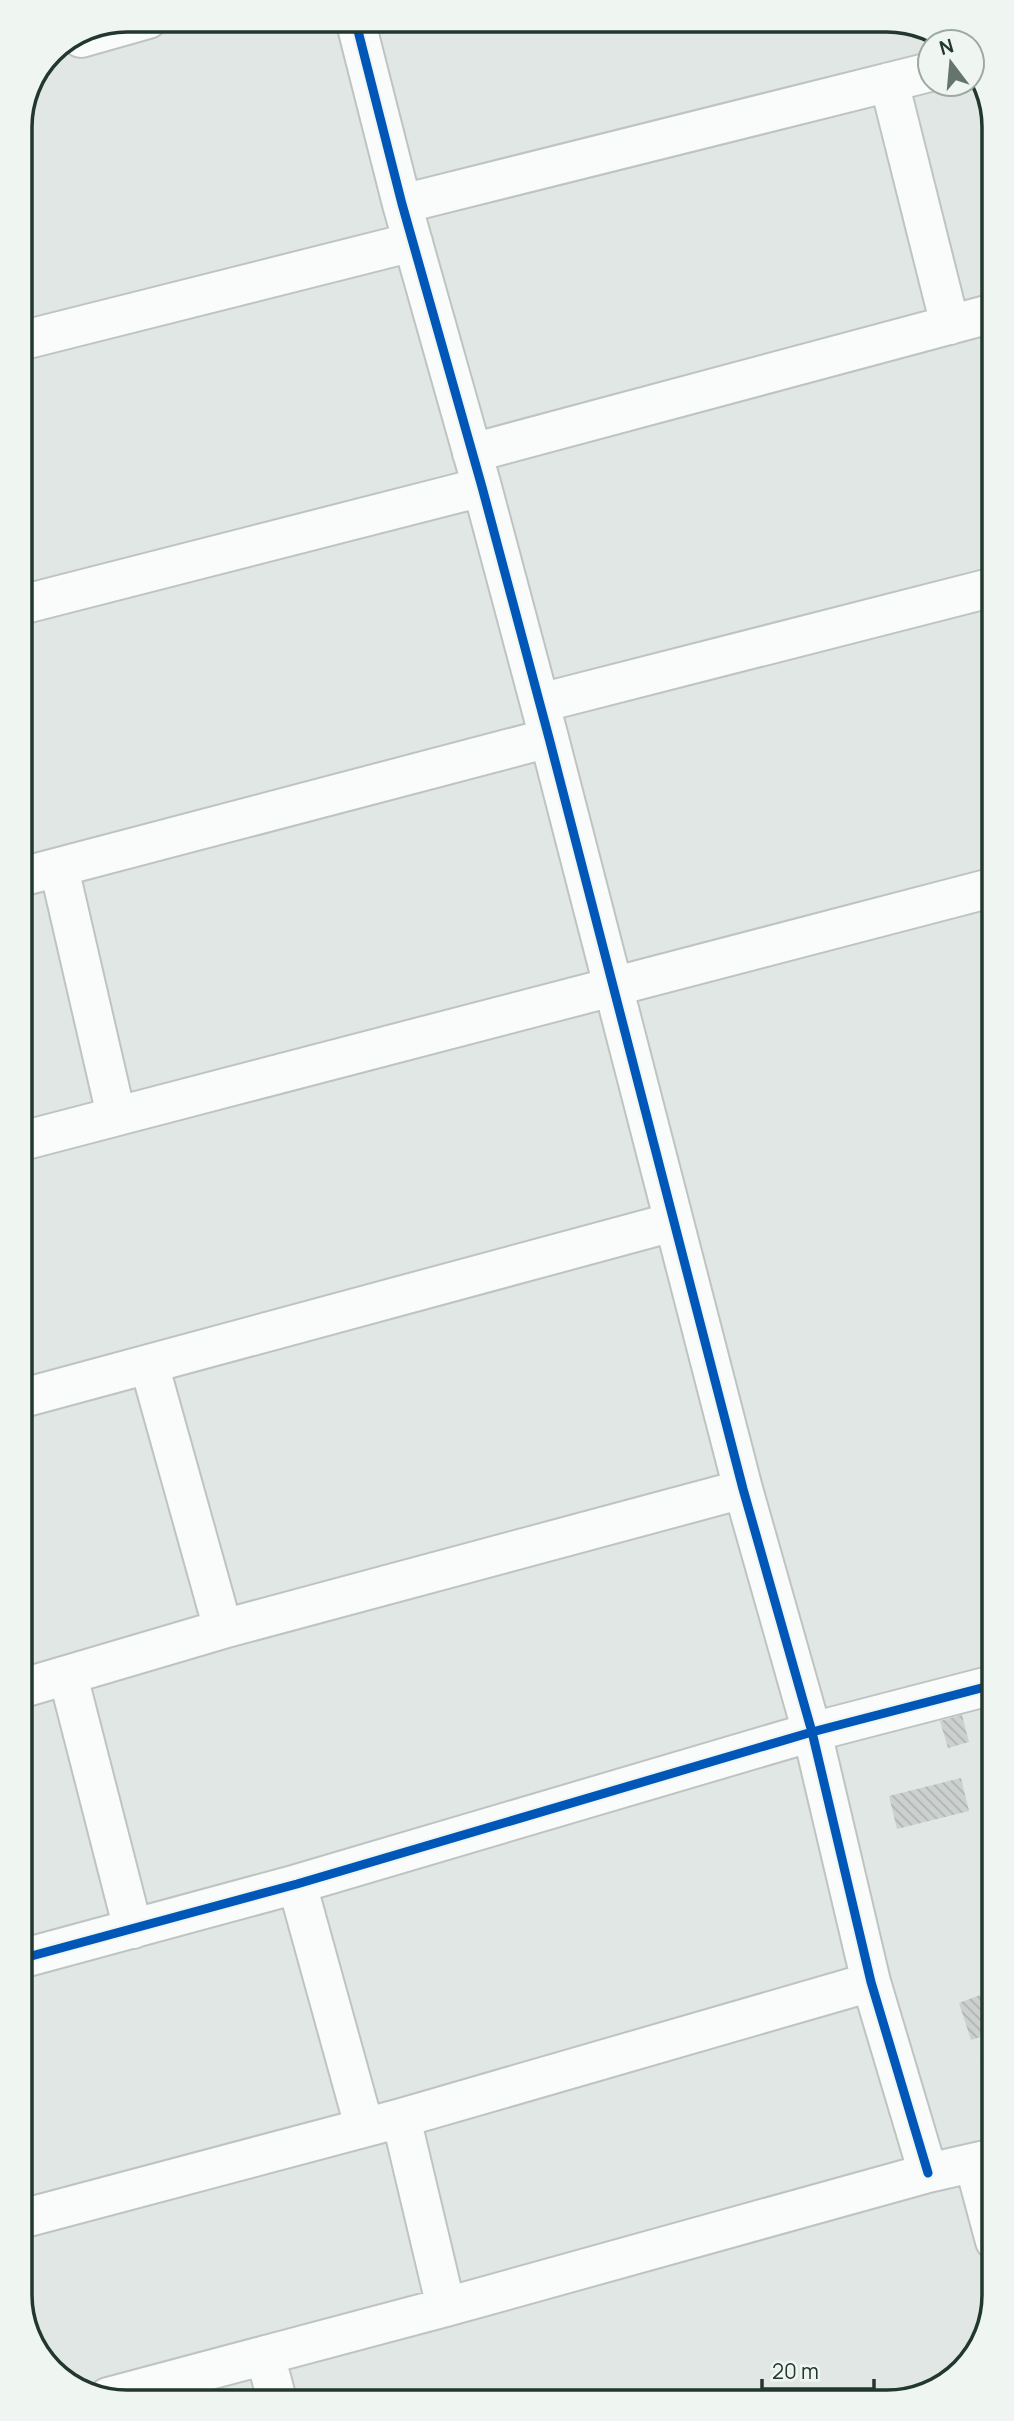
<svg xmlns="http://www.w3.org/2000/svg" width="1014" height="2421" viewBox="0 0 1014 2421" font-family="Manrope,sans-serif">
<defs>
<pattern id="building-back-hatch" width="6" height="6" patternUnits="userSpaceOnUse" patternTransform="scale(1.75)"><rect width="6" height="6" fill="#ccd0ce"/><path d="M-1 5l2 2M0 0l6 6M5-1l2 2" fill="none" stroke="#afb3b1"/></pattern>
</defs>
<rect width="100%" height="100%" fill="#e1e7e4"/>
<path fill="url(#building-back-hatch)" d="M962,1715L969,1742L948,1748L940,1721Z
M993,1773L994,1807L990,1808L983,1775Z
M961,1778L969,1811L897,1829L889,1796Z
M980,1995L993,2033L971,2040L959,2003Z
M993,2052L994,2080L988,2082L980,2057Z"/>
<g fill="none" stroke-linecap="round" stroke-linejoin="round">
<defs>
<path id="minor" d="M355,19L402,204L482,487L549,738L743,1489L812,1732L871,1982L928,2173
M81,38L148,19
M889,82L950,325
M402,204L930,72
M20,341L413,242
M472,453L990,314
M21,605L482,487
M540,703L990,588
M59,868L116,1115
M21,877L549,738
M22,1141L991,888
M149,1364L223,1629
M23,1398L673,1222
M68,1676L133,1929
M23,1688L223,1629L743,1489
M297,1884L364,2126
M24,1958L297,1884L812,1732L993,1685
M401,2118L446,2307
M974,2163L995,2241
M25,2218L401,2118L871,1982
M265,2355L277,2400
M108,2397L446,2307L928,2173L994,2158"/>
</defs>
<use href="#minor" stroke="#bec4c1" stroke-width="42"/>
<use href="#minor" stroke="#fafbfb" stroke-width="38"/>
<defs>
<path id="cycleway" d="M355,19L402,204L482,487L549,738L743,1489L812,1732L871,1982L928,2173
M24,1958L297,1884L812,1732L993,1685"/>
</defs>
<use href="#cycleway" stroke="#eff6f1" stroke-width="13"/>
<use href="#cycleway" stroke="#0057b8" stroke-width="9"/>
</g>
<path d="M0 0H1014V2421H0ZM127 32H887A95 95 0 0 1 982 127V2295A95 95 0 0 1 887 2390H127A95 95 0 0 1 32 2295V127A95 95 0 0 1 127 32Z" fill="#eff6f1" fill-rule="evenodd"/>
<path fill="none" stroke="#22372e" stroke-width="3.5" d="M127 32H887A95 95 0 0 1 982 127V2295A95 95 0 0 1 887 2390H127A95 95 0 0 1 32 2295V127A95 95 0 0 1 127 32Z"/>
<g transform="translate(951 63) rotate(344)"><circle r="33" fill="#eff6f1" stroke="#9daaa3" stroke-width="2"/>
<path d="M0-5L12 26L0 18L-12 26Z" fill="#65756e"/>
<text y="-10" font-size="19" font-weight="bold" text-anchor="middle" fill="#22372e">N</text>
</g>
<path d="M762 2379v10h112v-10" fill="none" stroke="#22372e" stroke-width="3.5"/>
<text x="772" y="2379" font-size="21" fill="#22372e" stroke="#eff6f1" stroke-width="5" paint-order="stroke">20 m</text>
</svg>
